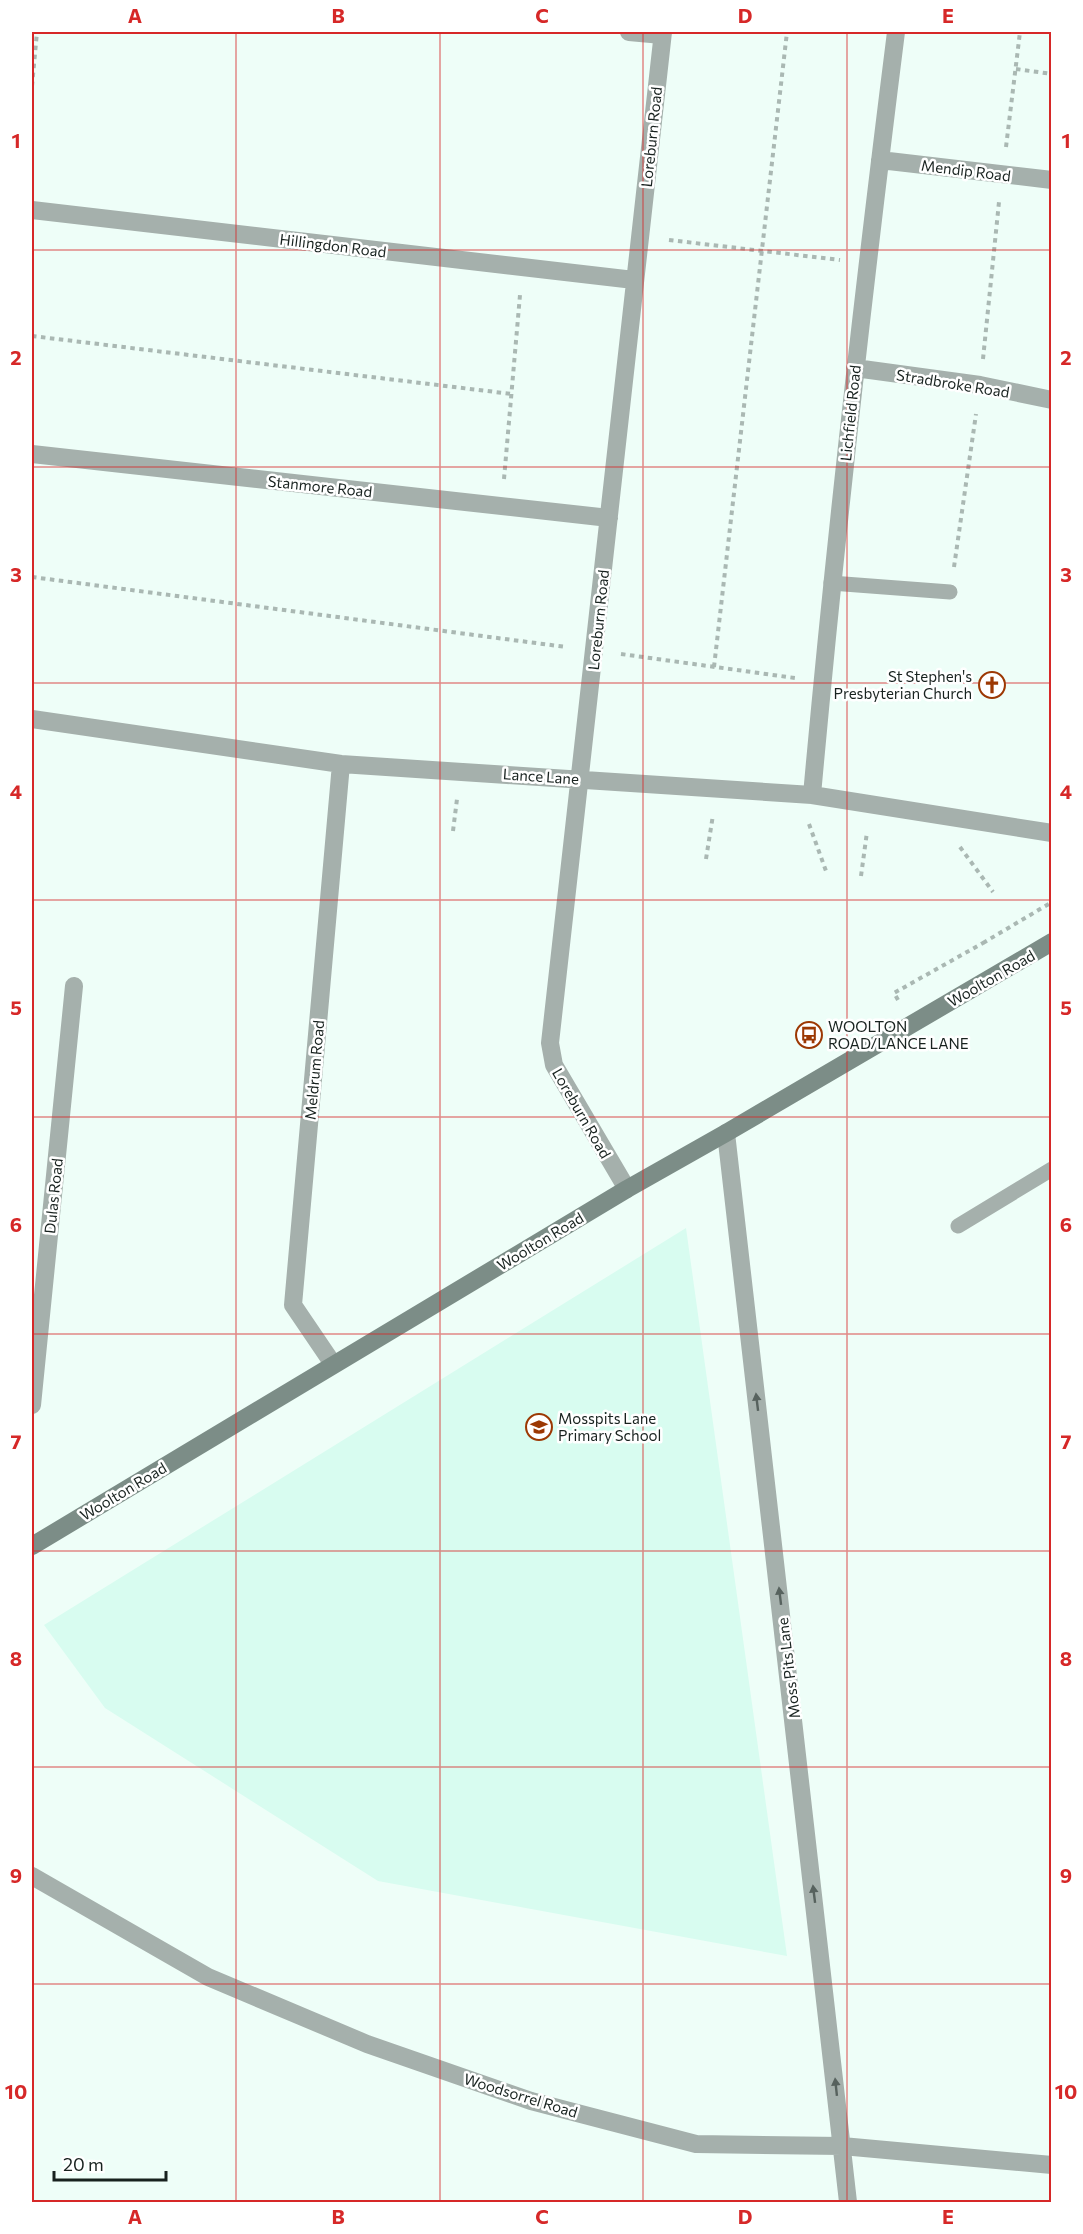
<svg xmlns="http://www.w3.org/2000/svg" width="1083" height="2234" viewBox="0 0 1083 2234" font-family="Commissioner,sans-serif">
<rect width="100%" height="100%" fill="#eefef8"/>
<path fill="#d8fcf0" d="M686,1228L787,1956L378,1881L105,1708L44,1625Z"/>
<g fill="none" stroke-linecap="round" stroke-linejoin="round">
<path stroke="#aab8b3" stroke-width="4" stroke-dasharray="4.5 4.5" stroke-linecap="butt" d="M1016,69L1052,74
M32,86L37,32
M1006,147L1020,32
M669,240L840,260
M32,336L512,394
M983,359L999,202
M504,479L520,295
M954,567L976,414
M32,577L566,647
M621,654L795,678
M714,667L787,32
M809,824L826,871
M453,831L457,799
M960,847L993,892
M706,859L713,815
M861,876L867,832
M983,943L1052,902
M898,1000L894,993L983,943"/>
<path stroke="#a5b0ac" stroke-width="15" d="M831,583L950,592
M958,1226L1052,1169"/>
<path stroke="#a5b0ac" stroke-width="18" d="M629,32L662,35
M880,160L1052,180
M32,210L634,280
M855,368L980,385L1052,400
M32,454L609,518
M32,719L341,764L812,795L1052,833
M812,795C835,540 864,286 896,32
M726,1133L848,2202
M627,1189L554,1065L550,1043L663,32
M333,1364L293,1305L341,764
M32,1405L74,986
M32,1876L208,1977L367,2044L531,2101L696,2144L842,2146L1052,2165"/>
<path stroke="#7c8d87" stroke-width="18" d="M32,1546L627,1189L726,1133L1052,942"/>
</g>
<defs><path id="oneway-solid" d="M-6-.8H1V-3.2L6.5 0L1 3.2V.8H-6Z" transform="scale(1.5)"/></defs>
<g fill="#57625e">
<use href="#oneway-solid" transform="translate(757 1402) rotate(-97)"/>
<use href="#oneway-solid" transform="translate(780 1596) rotate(-97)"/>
<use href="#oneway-solid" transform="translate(814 1894) rotate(-97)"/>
<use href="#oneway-solid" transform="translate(836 2087) rotate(-96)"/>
</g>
<path fill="none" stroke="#d62828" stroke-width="1.5" stroke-opacity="0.55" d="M236,32V2202M440,32V2202M643,32V2202M847,32V2202M32,250H1052M32,467H1052M32,683H1052M32,900H1052M32,1117H1052M32,1334H1052M32,1551H1052M32,1767H1052M32,1984H1052"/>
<defs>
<symbol id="church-ring" viewBox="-11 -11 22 22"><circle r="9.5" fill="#fff" stroke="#9c3803" stroke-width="1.5"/><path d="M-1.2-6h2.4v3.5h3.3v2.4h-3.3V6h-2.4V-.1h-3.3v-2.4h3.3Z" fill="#9c3803"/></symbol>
<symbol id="bus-ring" viewBox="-11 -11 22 22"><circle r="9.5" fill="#fff" stroke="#9c3803" stroke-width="1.5"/><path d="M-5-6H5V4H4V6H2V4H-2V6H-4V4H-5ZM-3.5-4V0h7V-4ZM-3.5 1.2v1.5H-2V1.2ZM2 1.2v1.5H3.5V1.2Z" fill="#9c3803"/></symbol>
<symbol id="school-ring" viewBox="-11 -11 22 22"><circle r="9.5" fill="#fff" stroke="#9c3803" stroke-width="1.5"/><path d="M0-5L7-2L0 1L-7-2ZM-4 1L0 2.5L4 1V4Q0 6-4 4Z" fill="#9c3803"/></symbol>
</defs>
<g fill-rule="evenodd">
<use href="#church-ring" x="977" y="670" width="30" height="30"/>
<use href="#bus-ring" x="794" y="1020" width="30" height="30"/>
<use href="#school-ring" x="524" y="1412" width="30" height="30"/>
</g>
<g text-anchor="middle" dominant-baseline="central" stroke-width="5" stroke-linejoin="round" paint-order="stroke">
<g font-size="15" fill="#18221f" stroke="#fff">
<text transform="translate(651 137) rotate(-84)">Loreburn Road</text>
<text transform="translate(966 170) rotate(7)">Mendip Road</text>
<text transform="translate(333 245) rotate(7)">Hillingdon Road</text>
<text transform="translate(953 383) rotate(9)">Stradbroke Road</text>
<text transform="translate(850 413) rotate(-84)">Lichfield Road</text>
<text transform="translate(320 486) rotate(6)">Stanmore Road</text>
<text transform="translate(598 620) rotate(-84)">Loreburn Road</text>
<text transform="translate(541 776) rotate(4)">Lance Lane</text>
<text transform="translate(991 978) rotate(-30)">Woolton Road</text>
<text transform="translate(314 1070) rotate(-85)">Meldrum Road</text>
<text transform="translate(582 1113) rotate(60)">Loreburn Road</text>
<text transform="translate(53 1196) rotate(-84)">Dulas Road</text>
<text transform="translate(540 1241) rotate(-31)">Woolton Road</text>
<text transform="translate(123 1491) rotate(-31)">Woolton Road</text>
<text transform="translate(788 1668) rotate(-97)">Moss Pits Lane</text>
<text transform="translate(521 2095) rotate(17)">Woodsorrel Road</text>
</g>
<g font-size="15" fill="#18221f" stroke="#fff" text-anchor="start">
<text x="972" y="676" text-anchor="end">St Stephen's<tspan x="972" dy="17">Presbyterian Church</tspan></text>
<text x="828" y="1026">WOOLTON<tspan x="828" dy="17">ROAD/LANCE LANE</tspan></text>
<text x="558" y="1418">Mosspits Lane<tspan x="558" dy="17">Primary School</tspan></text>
</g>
</g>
<rect width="1083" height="2234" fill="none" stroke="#ffffff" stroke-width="66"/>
<path d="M54 2171v9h112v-9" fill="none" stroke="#18221f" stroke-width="3"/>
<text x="63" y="2171" font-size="18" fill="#18221f" stroke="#ffffff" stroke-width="4.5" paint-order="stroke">20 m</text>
<rect x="33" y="33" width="1017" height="2168" fill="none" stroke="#d62828" stroke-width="2"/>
<g font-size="20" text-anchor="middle" font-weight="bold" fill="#d62828">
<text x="135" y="23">A</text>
<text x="338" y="23">B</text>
<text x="542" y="23">C</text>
<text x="745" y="23">D</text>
<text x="948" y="23">E</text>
<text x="16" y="148">1</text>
<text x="1066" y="148">1</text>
<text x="16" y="365">2</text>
<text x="1066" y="365">2</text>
<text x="16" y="582">3</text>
<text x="1066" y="582">3</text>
<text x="16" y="799">4</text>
<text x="1066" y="799">4</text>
<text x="16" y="1015">5</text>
<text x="1066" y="1015">5</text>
<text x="16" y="1232">6</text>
<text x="1066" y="1232">6</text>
<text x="16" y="1449">7</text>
<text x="1066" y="1449">7</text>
<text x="16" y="1666">8</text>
<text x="1066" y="1666">8</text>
<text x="16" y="1883">9</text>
<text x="1066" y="1883">9</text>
<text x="16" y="2099">10</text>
<text x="1066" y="2099">10</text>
<text x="135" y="2224">A</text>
<text x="338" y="2224">B</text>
<text x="542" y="2224">C</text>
<text x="745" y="2224">D</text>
<text x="948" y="2224">E</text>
</g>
</svg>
